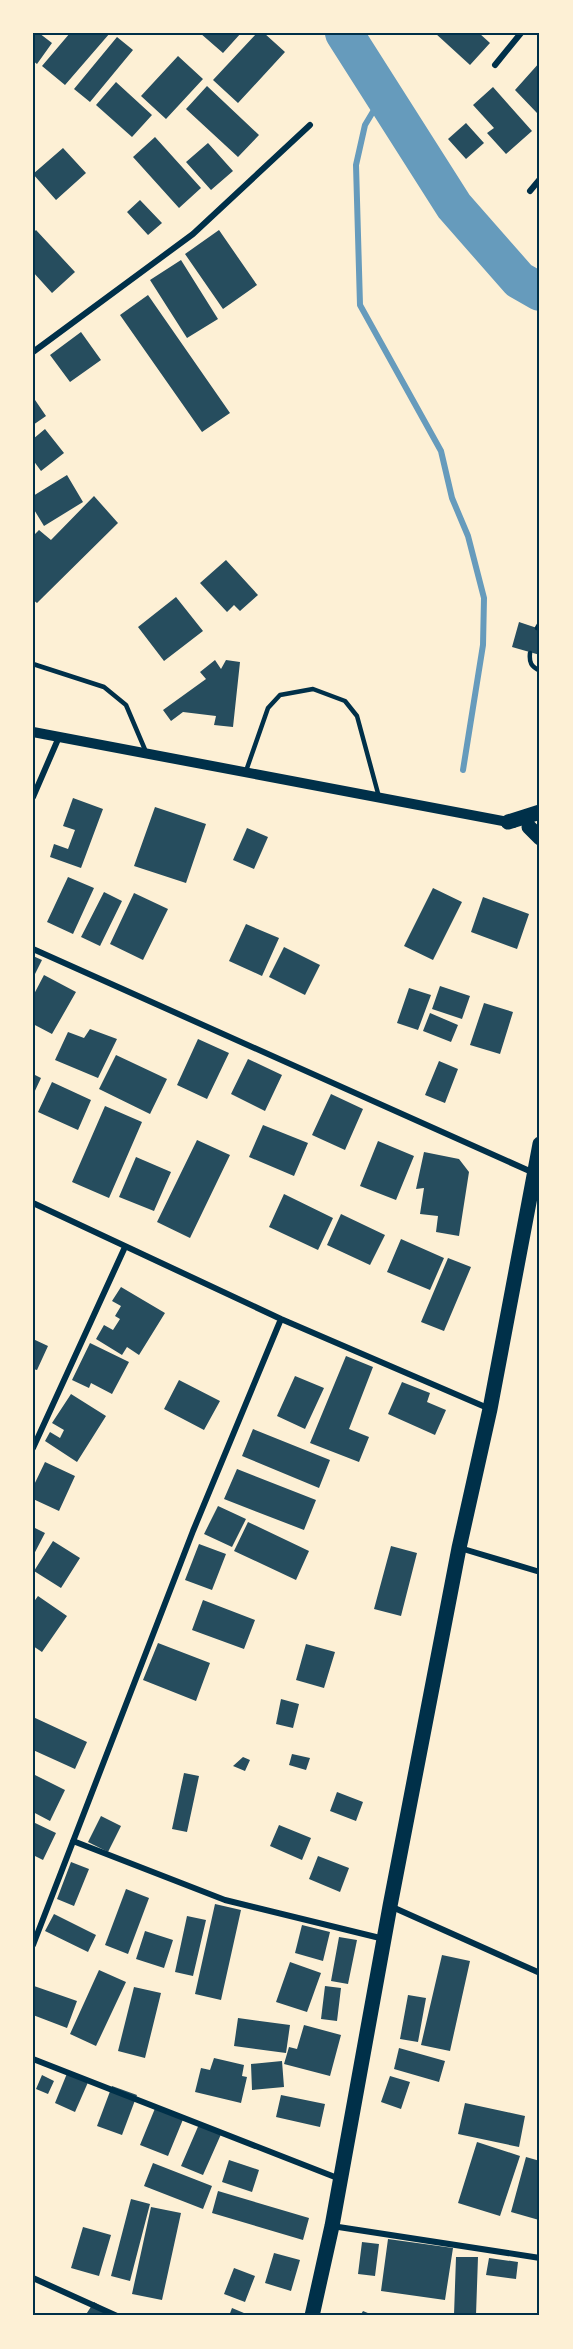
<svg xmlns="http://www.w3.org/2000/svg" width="573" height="2349" viewBox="0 0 573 2349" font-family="Raleway,sans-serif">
<rect width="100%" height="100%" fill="#fdf0d5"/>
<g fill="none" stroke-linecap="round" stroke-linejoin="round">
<path stroke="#669bbc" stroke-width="6" d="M383,95L365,125L356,165L360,305L441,451L452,498L468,536L484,598L483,645L463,770"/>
<path stroke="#669bbc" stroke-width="38" d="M344,33L454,206L519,280L540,292"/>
</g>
<path fill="#264d5e" d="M33,33H39L52,43L37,64L33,61Z
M70,33H110L65,85L42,66Z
M200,33H241L223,53Z
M257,33H264L285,52L238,103L213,80Z
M435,33H479L490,43L470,65Z
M117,37L133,50L90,102L74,89Z
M178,56L203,79L166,119L141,96Z
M540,62V110L537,113L515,90Z
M116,82L152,115L132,137L96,105Z
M207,86L259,135L238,157L186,109Z
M493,87L532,131L506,154L487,133L494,128L473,105Z
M466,123L484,143L466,159L448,139Z
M155,137L201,188L179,208L133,157Z
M208,143L233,171L211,190L186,162Z
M63,148L86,173L56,200L33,174Z
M140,200L162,223L148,235L127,212Z
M36,230L75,272L52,293L33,272V233Z
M219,230L257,285L223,309L185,254Z
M181,260L218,319L187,338L150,280Z
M148,295L230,413L202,432L120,315Z
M81,332L101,360L70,382L50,355Z
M33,397L46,416L33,425Z
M45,429L64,453L41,471L33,460V439Z
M67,475L83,502L44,526L33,508V496Z
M94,496L118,523L37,603L33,600V536L39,530L51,540Z
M226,560L258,595L240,611L234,605L227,612L200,583Z
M176,597L203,631L164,661L138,627Z
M519,622L540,629V655L512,647Z
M215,660L221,669L226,660L240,662L233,727L214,725L216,716L183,712L171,721L163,710L206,679L200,672Z
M73,798L103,809L81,868L50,857L54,844L68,849L75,830L63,826Z
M155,807L206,824L186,883L134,866Z
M247,828L268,837L254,869L233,860Z
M68,877L94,888L73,934L47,922Z
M433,888L462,902L433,960L404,946Z
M104,892L122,901L100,946L81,937Z
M134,893L168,909L143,960L110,944Z
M483,897L529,914L517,949L471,932Z
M246,924L279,938L262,976L229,961Z
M284,947L320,965L305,995L269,977Z
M33,956L42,960L33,978Z
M44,975L76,992L52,1034L33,1024V996Z
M440,986L470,996L462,1019L432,1009Z
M409,988L431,995L418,1030L397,1023Z
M484,1003L513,1012L500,1054L470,1045Z
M430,1013L458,1025L451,1042L423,1031Z
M90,1029L117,1039L98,1078L55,1060L68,1032L84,1038Z
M198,1039L229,1053L207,1099L177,1085Z
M116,1055L167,1079L150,1114L99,1089Z
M248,1059L282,1075L265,1111L231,1094Z
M439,1061L458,1069L445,1103L425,1095Z
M33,1074L41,1078L33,1095Z
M52,1082L91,1100L78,1130L38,1112Z
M331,1094L363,1109L345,1150L312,1135Z
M105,1106L142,1122L109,1198L72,1182Z
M263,1125L308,1143L294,1176L249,1157Z
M197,1140L230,1155L190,1238L157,1222Z
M378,1141L414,1156L396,1200L360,1186Z
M424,1152L459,1159L469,1172L459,1236L436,1232L438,1216L420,1214L424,1188L416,1189Z
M136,1157L171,1172L154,1211L119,1197Z
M284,1194L333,1218L318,1250L269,1227Z
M341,1214L385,1235L370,1265L327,1245Z
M401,1239L444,1258L430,1290L387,1272Z
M448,1258L471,1267L444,1331L421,1322Z
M121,1287L165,1313L139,1355L127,1347L122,1355L96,1339L104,1325L113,1330L120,1319L115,1316L121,1306L112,1301Z
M33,1339L48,1346L37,1370L33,1369Z
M90,1343L129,1362L112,1394L91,1383L89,1388L72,1380Z
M346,1356L373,1367L349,1429L369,1437L359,1462L310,1443Z
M295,1376L324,1388L305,1429L277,1416Z
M179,1380L220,1401L204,1430L164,1409Z
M402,1382L430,1393L427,1402L446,1410L435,1435L388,1414Z
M71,1394L106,1416L77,1462L45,1441L50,1432L60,1438L64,1430L52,1423Z
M253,1429L330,1460L319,1488L242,1456Z
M45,1462L75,1476L59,1511L33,1499V1487Z
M237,1469L316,1500L304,1530L224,1499Z
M218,1506L246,1519L232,1547L204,1534Z
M248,1522L309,1551L296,1580L234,1551Z
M33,1527L45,1533L33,1556Z
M53,1541L80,1558L61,1588L34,1571Z
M199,1544L226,1554L212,1590L185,1580Z
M391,1546L417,1553L401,1616L374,1609Z
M38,1596L67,1616L42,1652L33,1646V1603Z
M203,1600L255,1620L244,1649L192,1630Z
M158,1643L210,1663L196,1701L143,1680Z
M306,1644L335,1652L324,1688L296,1680Z
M281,1699L299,1704L293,1728L276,1724Z
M33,1717L87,1742L75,1769L33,1750Z
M292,1754L310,1758L306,1770L289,1765Z
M243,1757L250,1760L245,1771L233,1766Z
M184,1773L199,1776L187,1832L172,1829Z
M33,1774L65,1790L50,1821L33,1812Z
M337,1792L363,1802L356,1821L330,1811Z
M101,1816L121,1826L108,1852L88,1842Z
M33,1822L56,1833L43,1860L33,1855Z
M279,1825L311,1838L302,1860L270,1846Z
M318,1856L349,1868L340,1892L309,1879Z
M71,1862L89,1869L74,1906L57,1899Z
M126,1889L149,1898L128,1954L105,1945Z
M215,1904L241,1910L221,2000L195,1994Z
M54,1914L96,1935L88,1952L45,1931Z
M187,1916L206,1920L193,1976L175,1972Z
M302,1925L330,1932L323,1961L295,1953Z
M145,1931L173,1940L164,1968L136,1959Z
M339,1937L357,1940L348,1984L331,1981Z
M442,1955L470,1961L450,2051L421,2045Z
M290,1962L321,1973L307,2012L276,2002Z
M99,1970L126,1982L96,2046L70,2034Z
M34,1986L77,2001L67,2028L33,2015Z
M325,1986L341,1988L337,2021L321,2019Z
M134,1987L161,1993L145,2058L118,2051Z
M408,1995L426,1998L418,2042L400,2039Z
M238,2018L290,2025L286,2053L234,2046Z
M304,2025L341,2035L330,2076L284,2064L289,2047L297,2049Z
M399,2048L445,2061L439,2082L394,2069Z
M214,2058L244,2065L242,2076L247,2077L241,2103L195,2092L201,2068L210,2070Z
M282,2061L284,2087L252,2090L251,2064Z
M68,2071L89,2080L75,2112L55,2103Z
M42,2075L54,2081L48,2094L36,2089Z
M390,2076L410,2082L401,2109L381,2102Z
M112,2086L137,2095L122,2135L97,2126Z
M281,2095L325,2104L320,2127L276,2117Z
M465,2103L525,2116L519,2147L458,2134Z
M156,2106L184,2117L168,2156L140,2145Z
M200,2122L222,2132L203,2175L181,2166Z
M477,2142L520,2156L500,2216L458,2203Z
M526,2157L540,2161L539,2220L511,2212Z
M229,2160L259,2170L252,2192L222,2182Z
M153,2163L212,2186L203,2209L144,2186Z
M218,2191L309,2218L303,2240L212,2213Z
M131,2199L150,2204L130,2281L111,2276Z
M151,2207L181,2213L162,2300L132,2294Z
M83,2227L111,2235L99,2276L71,2268Z
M388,2239L453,2248L445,2300L381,2291Z
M362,2242L379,2244L375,2276L358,2274Z
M274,2253L300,2260L291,2291L265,2283Z
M456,2257H478L476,2315H454Z
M489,2258L518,2262L516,2279L486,2275Z
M234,2268L255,2276L245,2302L224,2294Z
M94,2302L117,2316H85Z
M232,2308L251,2316H229Z
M363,2311L375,2316H360Z"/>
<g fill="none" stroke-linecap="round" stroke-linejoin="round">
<path stroke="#003049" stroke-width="4.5" d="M537,628L540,623
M530,653C529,663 531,666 540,671
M33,664L104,687L126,705L146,752
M246,771L268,708L280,695L313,689L345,701L357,716L379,797"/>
<path stroke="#003049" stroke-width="6" d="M495,65L521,33
M530,191L540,179
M33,352L193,234L310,125
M33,797L59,737
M33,949L534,1173
M33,1203L281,1319L490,1409
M33,1448L125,1247
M460,1548L540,1572
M73,1841L225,1900L384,1939
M390,1906L540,1973
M33,1945L193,1531L281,1319
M33,2059L340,2179
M332,2226L540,2258
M33,2278L117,2316"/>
<path stroke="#003049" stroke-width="10" d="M33,732L513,823"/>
<path stroke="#003049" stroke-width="15" d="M508,822L540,812
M529,827L540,838
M312,2316L332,2226L390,1906L459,1548L490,1409L540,1144"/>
</g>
<rect width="573" height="2349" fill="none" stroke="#fdf0d5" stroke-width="69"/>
<rect x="34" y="34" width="504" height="2280" fill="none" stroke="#003049" stroke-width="2"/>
</svg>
